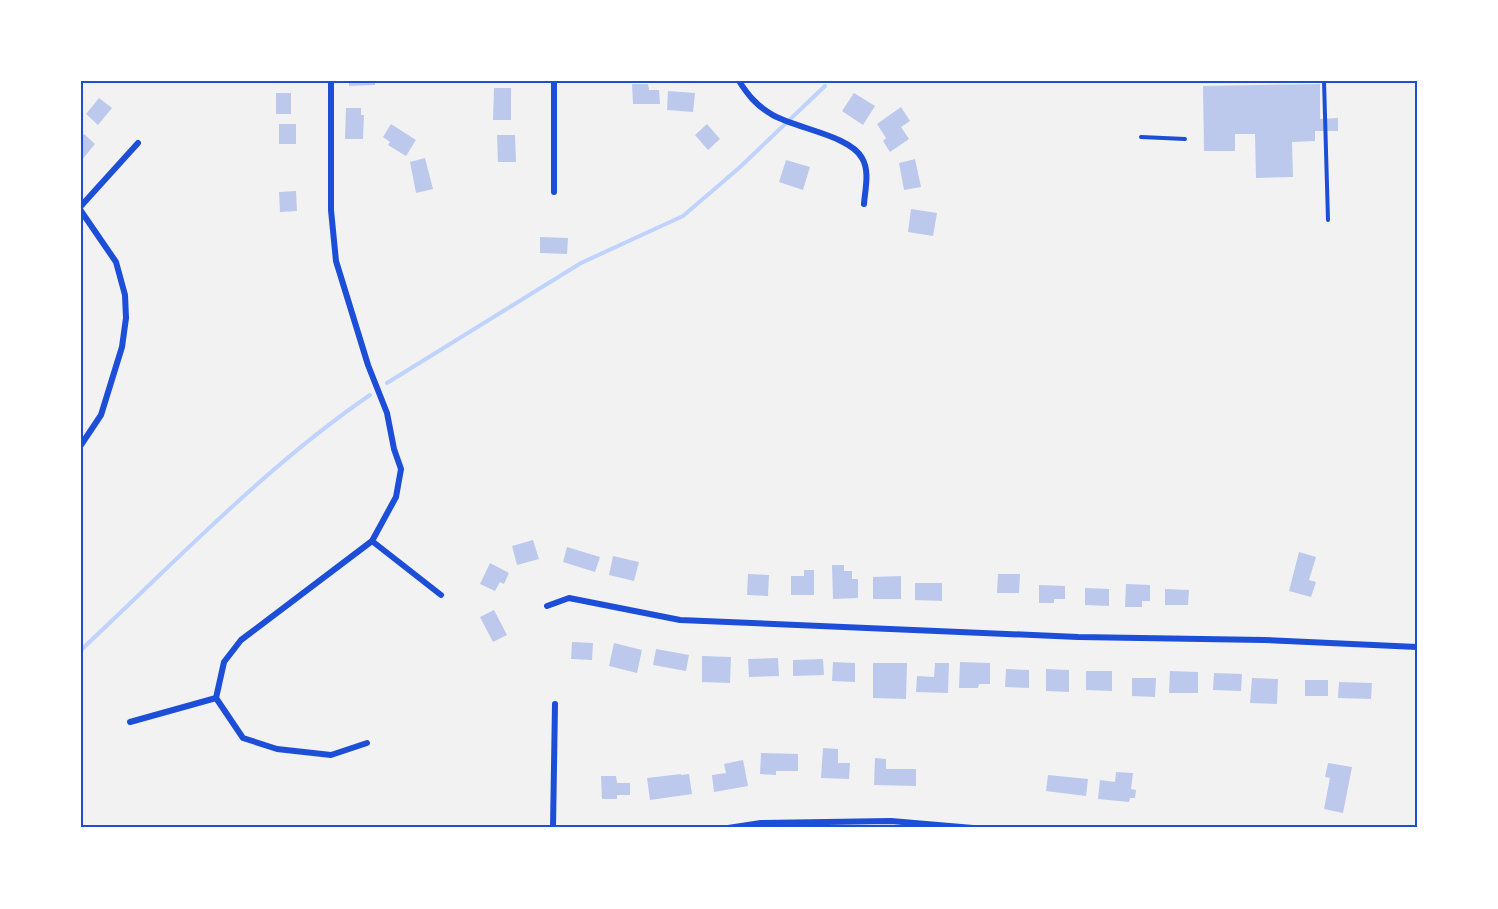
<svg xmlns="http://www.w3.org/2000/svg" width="1498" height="909" viewBox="0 0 1498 909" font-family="'Fira Sans Condensed',sans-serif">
<rect width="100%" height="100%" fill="#f2f2f2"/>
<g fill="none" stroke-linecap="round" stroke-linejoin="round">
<path stroke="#bfd3fe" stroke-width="4" d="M387,383L581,263L683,216L739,168L825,86
M81,650C173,564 266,466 370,395"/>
</g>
<path fill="#bdc9ec" d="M349,81H375V85L349,86Z
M632,84H648L649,90H659L660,104H633Z
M1320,84V119L1338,118V131H1315V141L1292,142L1293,177L1256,178L1255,134H1235V151H1204L1203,86Z
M494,88H511V120H493Z
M668,91L695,93L693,112L667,110Z
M276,93H291V114H276Z
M854,93L875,106L863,125L842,111Z
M99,98L112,108L98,125L86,114Z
M901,107L910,121L901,127L909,139L890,152L883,141L886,138L877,124Z
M346,108H361V115H364L363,139H345Z
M279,124H296V144H279Z
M391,124L416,140L406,156L388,145L390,142L383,137Z
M707,124L720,139L708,150L695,135Z
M84,134L95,144L81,161V137Z
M497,135H515L516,162H498Z
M425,158L433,189L416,193L410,162Z
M915,159L921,187L904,190L899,163Z
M786,160L810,167L803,190L779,182Z
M296,191L297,211L280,212L279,192Z
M911,209L937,213L933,236L908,232Z
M540,237L568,238L567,254L540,253Z
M533,540L539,559L517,565L512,546Z
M567,547L600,557L595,572L563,562Z
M1299,552L1316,557L1309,580L1316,582L1311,597L1289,591Z
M613,556L639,562L634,581L609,575Z
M490,563L509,573L504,584L500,582L495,591L480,584Z
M832,565H844V571H852V579H858V598L833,599Z
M804,570H814V595H791V576H804Z
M748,574L769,575L768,596L747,595Z
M998,574H1020L1019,593H997Z
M901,576V599H873V577Z
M915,583H942V601L915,600Z
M1126,584L1150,585V601H1142V607H1125Z
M1039,585L1065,586V599H1054V603H1039Z
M1085,588L1109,589V606L1085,605Z
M1165,589L1189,590L1188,605H1165Z
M494,610L507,635L493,642L480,617Z
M572,642L593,643L592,660L571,659Z
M614,643L642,650L637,673L609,666Z
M656,649L689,655L686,671L653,665Z
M702,656L731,657L730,683L702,682Z
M778,658L779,676L749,677L748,659Z
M823,659L824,675L793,676V660Z
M833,662L855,663V682L832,681Z
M960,662L990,663V684H979L978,688H959Z
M873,663H907L906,699L873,698Z
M935,663H949L948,693L916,692L917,676L934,677Z
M1006,669L1029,670V688L1005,687Z
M1046,669L1069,670V692L1046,691Z
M1086,671H1112V691L1086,690Z
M1170,671L1198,672V693H1169Z
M1214,673L1242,674L1241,691L1213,690Z
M1132,678H1156L1155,697L1132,696Z
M1252,678L1278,679L1277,704L1250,703Z
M1305,680H1328V696H1305Z
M1339,682L1372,683L1371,699L1338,698Z
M823,748L838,749V763H850L849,779L821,778Z
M761,753L798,754V771H776V775L760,774Z
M875,758L886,759V769H916V786L874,785Z
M743,760L748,786L714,792L712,775L726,773L724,764Z
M1328,763L1352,767L1343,813L1324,809L1330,778L1325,777Z
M1116,772L1133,773L1131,789L1136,790L1135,798H1130L1129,802L1098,799L1100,780L1115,782Z
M681,774V775L689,774L692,794L650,800L647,778Z
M1048,775L1088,779L1086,796L1046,791Z
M601,776H616L617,783H630V795H617V799H602Z"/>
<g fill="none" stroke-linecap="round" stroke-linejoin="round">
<path stroke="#1d4ed8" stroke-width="4" d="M1324,81L1328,220
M1141,137L1185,139"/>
<path stroke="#1d4ed8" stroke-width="6" d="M331,81V210L336,261L368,365L387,413L394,449L401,469L396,497L372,541L241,640L224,662L216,698L243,738L277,749L331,755L367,743
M739,81C748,95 756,105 771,114C793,128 850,135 862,158C870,171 865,190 864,204
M554,192V81
M81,206L138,143
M81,211L116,262L125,295L126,318L122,347L101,415L81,445
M372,541L441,595
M547,606L569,598L680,620L1078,637L1264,640L1417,647
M130,722L216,698
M553,828L555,704
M728,828L761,823L891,821L973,828"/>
</g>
<rect width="1498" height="909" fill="none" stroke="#ffffff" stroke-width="165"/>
<rect x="82" y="82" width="1334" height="744" fill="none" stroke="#1d4ed8" stroke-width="2"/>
</svg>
